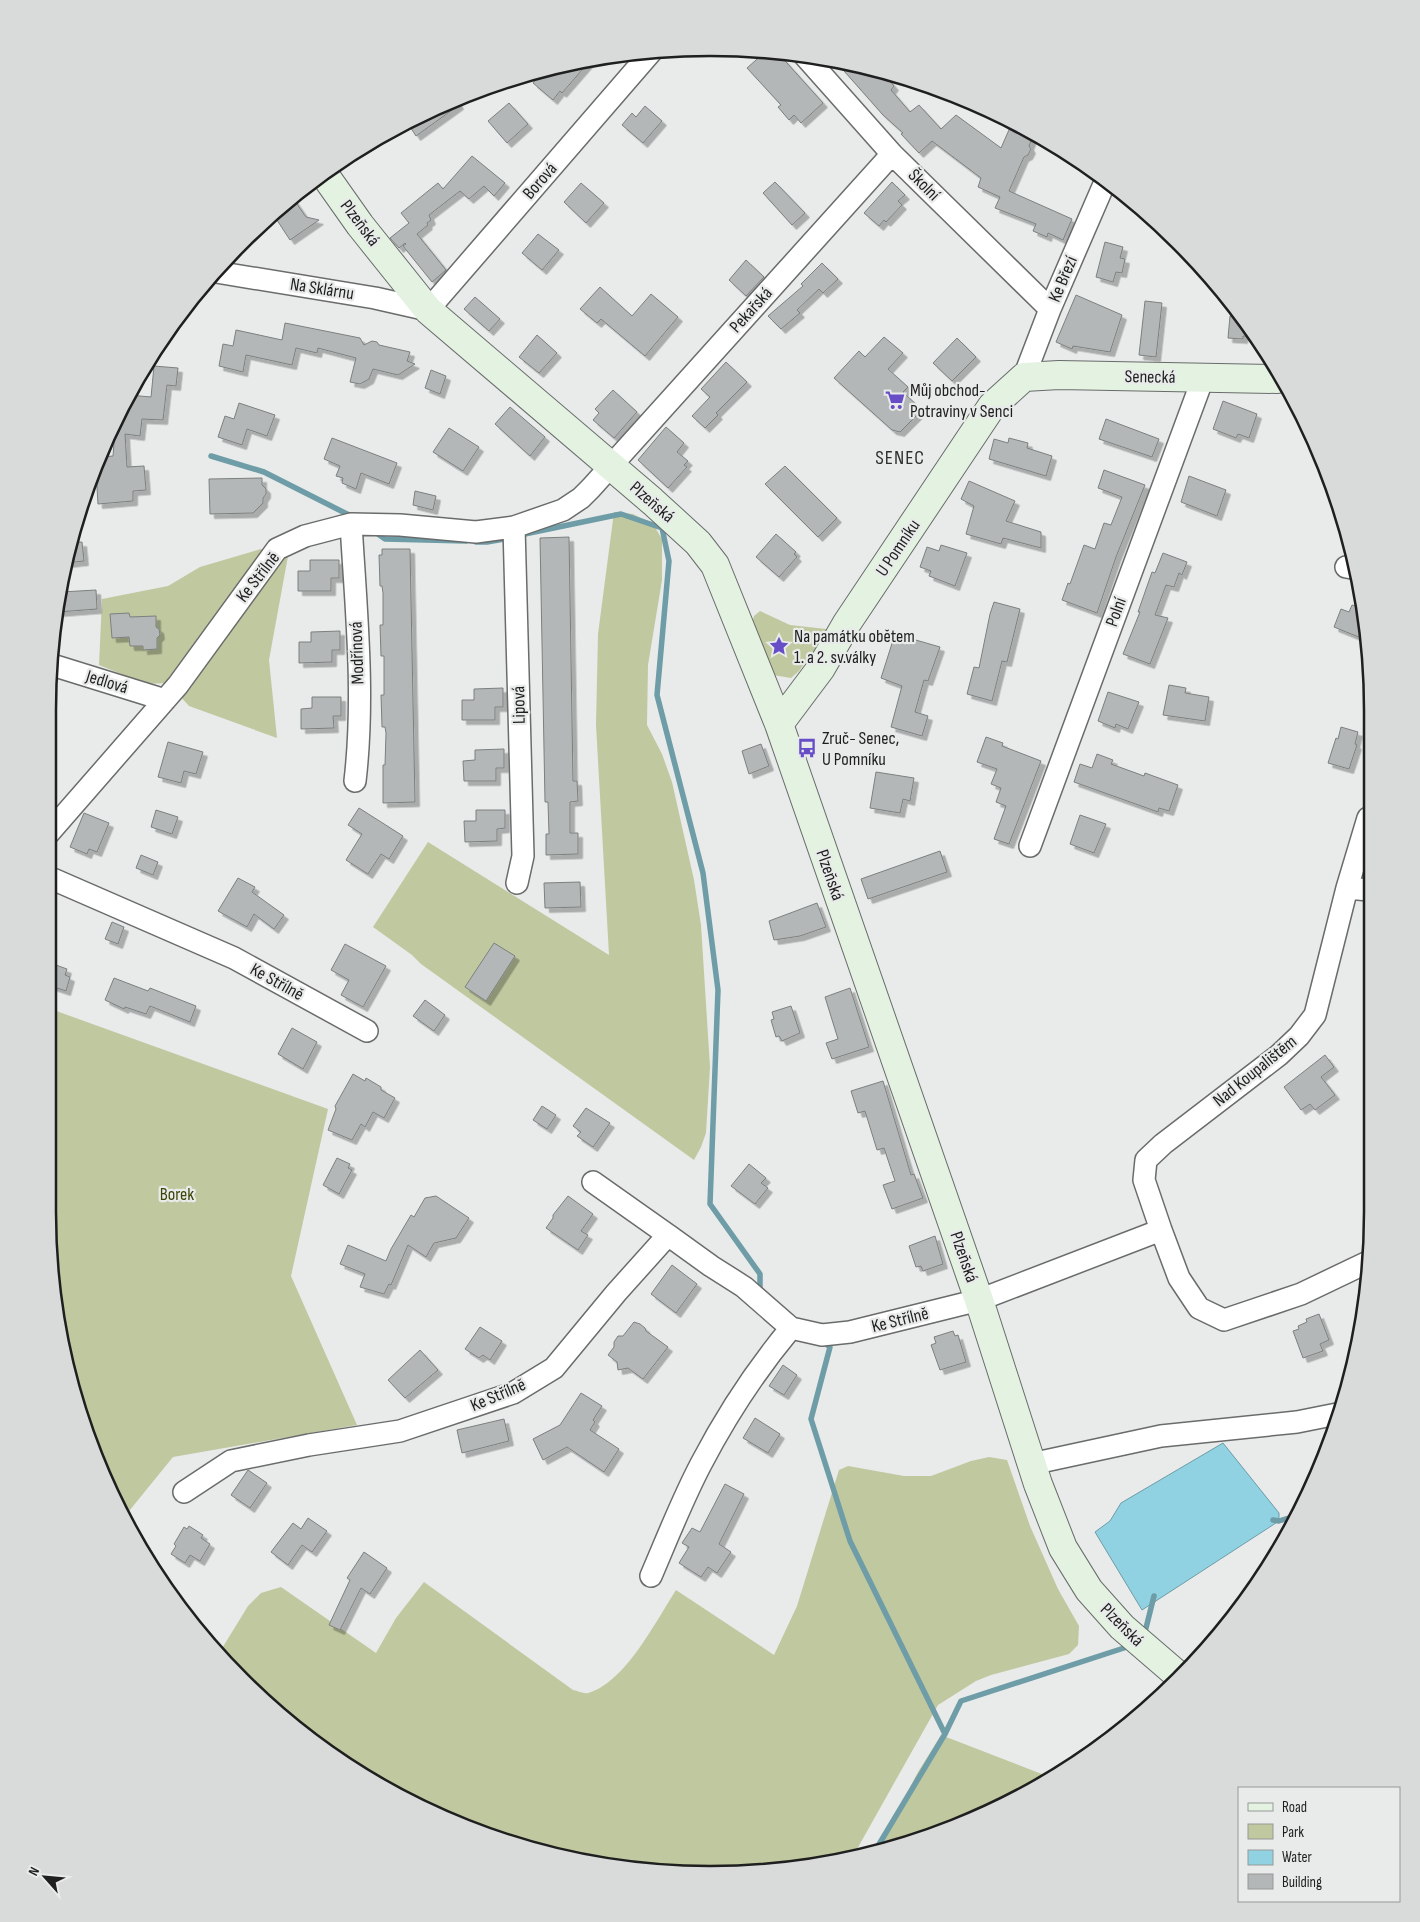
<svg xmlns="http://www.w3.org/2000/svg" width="1420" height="1922" viewBox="0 0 1420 1922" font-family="'Sofia Sans Condensed',sans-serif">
<defs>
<filter id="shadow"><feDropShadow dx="4.5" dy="4.5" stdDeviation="0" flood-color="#0004"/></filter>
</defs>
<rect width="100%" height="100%" fill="#e8ebea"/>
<path fill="#c0c89f" d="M614,512L633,514L653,524L662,539V580L648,665L647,725L662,754L672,782L694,880L701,925L710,1067L706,1133L701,1147L694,1160L421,964L412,955L373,927L428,842L609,955L596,725L598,634Z
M261,549L288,556L269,660L277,738L189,706L168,683L146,684L99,665L102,599L168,586L200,567Z
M760,611L790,625L826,629L827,633L799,671L791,678L773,675L751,627L754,616Z
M48,1008L328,1109L291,1276L357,1425L173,1457L125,1516L70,1384L48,1212Z
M989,1457L1007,1460L1030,1526L1058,1589L1079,1626L1078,1645L1069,1654L991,1675L976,1681L938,1705L852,1858L840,1862L754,1873L581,1862L417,1806L307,1738L242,1681L218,1650H221L248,1606L261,1593L281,1587L376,1653L396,1618L424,1582L573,1690C578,1691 584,1694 588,1693C625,1683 656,1621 676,1590L774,1655L797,1606L839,1470L848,1466L904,1476H931L971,1461Z
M941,1735L1047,1776L963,1824L877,1850L918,1772Z"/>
<path fill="#90d2e2" stroke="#6e9ca7" d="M1223,1443L1279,1513V1521L1142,1610L1095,1532L1110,1521L1121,1503Z"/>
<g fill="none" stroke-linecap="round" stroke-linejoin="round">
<path stroke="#6e9ca7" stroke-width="5.5" d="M211,456L264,472L353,517
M375,532L385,539L466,541
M520,535L621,514L662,528L669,561L657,695L703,873L718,990L710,1204L760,1274V1293
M476,542H487L504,539
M822,1341L830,1347L811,1419L850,1541L945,1734
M1273,1520L1279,1521L1295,1516
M1141,1633L1146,1628L1154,1596
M875,1851L945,1734L961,1701L1127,1647L1131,1643"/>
</g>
<path fill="#b3b7b7" stroke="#7c807f" filter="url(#shadow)" d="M765,52L778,53L823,103L801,123L794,115L789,120L778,107L781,105L747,68Z
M589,62L562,93L560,91L553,100L533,83L544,69Z
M837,63L884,74L894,86L891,90L910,112L919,105L941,129L956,115L1001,148L1012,123L1034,133L1029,146L1031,149L1028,155L1024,157L1009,191L1072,219L1063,240L1048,233L1047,237L1033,231L1036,224L995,208L1000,197L978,187L981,178L932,141L919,153L901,134L903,133L883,115Z
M457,101L459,105L416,136L407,122L417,116Z
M509,103L528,124L507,143L488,121Z
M645,106L662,121L643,143L622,125L632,113L636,117Z
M472,156L505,183L494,196L484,186L469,199L460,191L429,215L431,220L427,223L428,225L417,234L446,270L432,282L403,246L406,244L405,243L399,248L390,238L409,223L401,213L438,183L443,189Z
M775,182L805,213L792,225L763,193Z
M892,182L905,195L898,201L902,205L886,222L884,220L879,226L864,213Z
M581,183L604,203L586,223L564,202Z
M292,197L306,217L319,220L290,240L273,214Z
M538,234L559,250L542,270L522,253Z
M1105,242L1123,247L1120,258L1125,259L1122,273L1116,272L1113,282L1096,277Z
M746,260L764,277L746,296L729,280Z
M822,263L838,279L823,293L819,289L797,310L800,313L781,329L768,316L803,286L801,284Z
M600,287L632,316L651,294L678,317L645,356L601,319L597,323L580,309Z
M1076,295L1122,315L1110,352L1073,346L1072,349L1056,342Z
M475,297L500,319L489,331L464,309Z
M1145,301L1162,303L1156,357L1139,355Z
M1230,316H1241L1253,337L1243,336V339L1228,338Z
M285,323L360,338L364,345L372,341L377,342L379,345L410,352L407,361L415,364L398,375L373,369L369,379L360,384L350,382L356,358L318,348L317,353L296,348L292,365L246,355L243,372L219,366L223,344L233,346L236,330L282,340Z
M537,335L557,353L539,373L519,357Z
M884,337L903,353L888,369L908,387L903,392L922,410L900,432L892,430L834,378L859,351L865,357Z
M957,338L976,357L952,381L933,363Z
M726,362L747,382L716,413L718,415L705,428L692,416L710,397L701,389Z
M154,366L178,368L176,386L167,385L163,420L142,419L140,436L125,434L127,467L144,466L146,490L133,491V501L98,504L96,471L101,457L113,456L116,416L119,411L126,412L129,395L151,397Z
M431,370L446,376L440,394L425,388Z
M613,390L637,412L614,438L593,420L599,413L595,409Z
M1223,401L1257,414L1249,438L1238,434L1236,438L1213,429Z
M239,403L275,415L267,436L247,429L242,445L218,437L225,416L234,419Z
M510,407L545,437L530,456L495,424Z
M1106,419L1159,439L1152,457L1099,439Z
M666,427L684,443L677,452L688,461L684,465L687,467L668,488L638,460Z
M449,428L479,447L463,471L433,452Z
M332,438L397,463L389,484L361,473L356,489L342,483L343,478L336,476L340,466L324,459Z
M1009,438L1028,443L1027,448L1052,456L1046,476L989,459L994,439L1008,443Z
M785,466L837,518L818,537L765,484Z
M1104,470L1145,485L1116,557L1097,613L1062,600L1068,583L1070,584L1084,545L1095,549L1104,523L1111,525L1122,497L1098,488Z
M1189,476L1226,490L1217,516L1181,502Z
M262,478V485L266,489V494L263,498V503L253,513L210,514L209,479Z
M969,481L1015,501L1006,521L1041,532V548L1003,538L1001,544L966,534L974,506L961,499Z
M415,491L436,496L433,510L413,505Z
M776,534L796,552L794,554L797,557L779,577L756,557Z
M569,537L573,781H577L578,801L570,802V833H578V854L546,855V834H549L548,802H545L540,538Z
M82,542L84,561L66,563L69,543Z
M941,545L967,553L955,586L929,576L931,571L920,567L927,547L939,551Z
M382,549H410L415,802L383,803V765H385L386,733L385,727H382L381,695H384V656H381L380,625H383V593L382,586H380L379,555H382Z
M1163,553L1187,562L1182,575L1179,573L1174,587L1166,585L1155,615L1168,618L1150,664L1123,654L1140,612H1138L1152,572L1155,573Z
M310,560H339V578H331V591H298V571H310Z
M96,590L97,609L58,612L61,592Z
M994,602L1020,609L1007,662L1002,661L992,701L967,694L974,667L979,668L990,614Z
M1352,605L1363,608L1366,622L1361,638L1334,627L1341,609L1349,612Z
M129,613L130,617L156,616V627L159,629L160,635L157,638V649L143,650V646H130L129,637L112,638L110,614Z
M340,631V650H332V662L299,663V642H311V632Z
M895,634L940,647L928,681L924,680L915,712L928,716L922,736L891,727L902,686L881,678Z
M1169,685L1186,688L1185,693L1209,697L1205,721L1163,715Z
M503,688V707H495V720H462V700H474V689Z
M1108,692L1139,702L1128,729L1116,724L1115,728L1098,721Z
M312,697H341V716H333L334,728L301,729V709L312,708Z
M1341,727L1358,732L1355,744L1357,745L1349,769L1328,763L1336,738L1338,739Z
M986,737L1003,743L1002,746L1041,761L1009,844L994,839L1006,806L996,802L1001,788L991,784L997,769L977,762Z
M168,742L203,752L196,774L184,771L181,783L158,777Z
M761,744L769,766L749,774L742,751Z
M504,749V768H496V781H464L463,761L475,760V750Z
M1097,754L1113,760L1111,764L1144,776L1145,773L1178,785L1169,811L1159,808L1158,812L1074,782L1080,764L1092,768Z
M876,772L914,778L910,801L903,799L900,813L870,808Z
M359,808L403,836L389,859L381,854L368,874L346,860L362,834L348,825Z
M156,810L178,817L172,834L151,827Z
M476,810H505V828L497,829V841L465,842L464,821H476Z
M84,813L109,823L97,852L89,849L87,854L70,847Z
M1080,815L1106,824L1094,853L1070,844Z
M940,851L947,872L868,899L861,879Z
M141,855L158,862L153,875L136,868Z
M238,878L255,887L252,892L284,915L274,929L254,914L247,927L218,911Z
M580,882L581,907L545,908L544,883Z
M817,903L826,927L800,936L774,940L769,921Z
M112,922L124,927L118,944L105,939Z
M494,943L515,956L486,1001L465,987Z
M345,944L386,966L363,1007L341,995L349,980L331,970Z
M53,964L67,969L65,975L70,977L66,991L48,985V970H51Z
M114,978L148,991L150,988L196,1006L190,1022L150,1006L146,1014L125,1007L124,1009L105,1000Z
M850,988L869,1047L832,1059L826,1043L838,1039L825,997Z
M425,1000L445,1015L434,1031L413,1016Z
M791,1006L800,1033L782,1041L779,1036L776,1037L771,1020L774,1019L772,1012Z
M292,1028L317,1042L303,1069L278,1054Z
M1325,1055L1334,1067L1321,1077L1335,1095L1315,1110L1310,1104L1301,1110L1284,1087Z
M353,1074L365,1081L366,1078L381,1087V1090L395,1098L384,1118L373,1112L365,1127L361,1124L352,1140L328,1130L336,1109L335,1106Z
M883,1081L911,1175L914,1174L923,1198L892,1209L883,1185L895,1181L884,1148L877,1150L865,1111L858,1113L851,1091Z
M542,1106L556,1115L547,1129L533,1120Z
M586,1108L610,1123L593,1147L577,1136L581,1132L573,1126Z
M337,1158L350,1164L348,1168L352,1170L339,1194L323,1185Z
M749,1164L766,1178L761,1183L768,1188L755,1204L731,1186Z
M436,1196L469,1218L456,1238L434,1243L426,1257L408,1245L391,1285L389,1284L384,1294L360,1287L365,1274L340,1264L348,1245L386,1261L391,1249L411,1215L414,1217L425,1198Z
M568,1196L593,1214L581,1231L588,1235L578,1250L546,1228L553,1218V1215Z
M935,1236L943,1264L923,1271L921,1266L916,1267L909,1246Z
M672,1265L697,1284L676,1313L651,1294Z
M1319,1314L1329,1340L1320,1344L1323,1351L1303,1358L1293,1331L1299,1329L1298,1326L1307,1322L1306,1319Z
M634,1322L640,1324L645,1328L646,1331L668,1347L643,1379L628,1368L618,1370L617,1362L608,1355L614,1347V1342L618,1336H623Z
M480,1327L502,1341L490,1360L483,1355L479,1358L465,1349Z
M953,1331L955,1336L958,1335L966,1362L940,1370L931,1345L936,1343L934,1337Z
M420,1350L438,1370L405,1398L388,1380Z
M783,1365L797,1375L784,1395L769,1386Z
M581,1393L602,1406L593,1420L595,1422L590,1430L619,1449L604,1472L567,1447L543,1460L533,1439L560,1425Z
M755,1418L780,1434L768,1453L743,1438Z
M504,1419L509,1441L462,1453L457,1430Z
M248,1470L267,1483L250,1508L231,1495Z
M725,1484L744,1494L719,1544L731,1552L717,1573L708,1567L701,1577L679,1563L689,1547L682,1543L692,1528L700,1532Z
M308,1518L327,1531L312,1552L302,1545L288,1565L271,1552L293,1523L301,1529Z
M189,1526L203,1535L201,1538L210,1544L200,1561L190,1555L185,1563L171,1554L176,1546L174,1544L184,1527L187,1529Z
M364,1552L387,1568L370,1594L361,1588L340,1630L329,1625L350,1580L347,1578Z"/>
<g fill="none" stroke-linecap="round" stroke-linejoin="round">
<defs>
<path id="street" d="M804,55L892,154L1050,309
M216,272L375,298L428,310L652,51
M1024,377L1050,309L1105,182
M351,524C356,609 365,696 355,781
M514,527L523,856L517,883
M1346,567L1352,568
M49,664L165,700
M48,834L178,685L277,549L305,536L351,524L400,525L476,532L514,527L563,510L581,498L591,488L892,154
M1030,846L1203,378
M48,877L234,958L367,1031
M1347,888L1368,818
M1369,890L1347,888L1315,1015L1299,1036L1279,1055L1163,1144L1146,1160L1144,1180L1161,1230L1179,1278L1199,1308L1224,1320L1301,1294L1370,1261
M593,1182L668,1235
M1031,1464L1161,1436L1297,1422L1337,1414
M184,1492L231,1461L309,1445L400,1431L513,1393L554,1368L616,1293L668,1235L711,1266L744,1287L791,1328L822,1335L850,1332L979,1300L1161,1230
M651,1576C667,1539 682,1500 701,1464C726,1416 756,1370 791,1328"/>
<path id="secondary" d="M324,174L360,225L428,310L652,501L698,543L715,565L779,724L979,1300L1038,1484L1063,1548L1089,1590L1122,1627L1179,1676
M779,724L821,668L847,623L992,406L1024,377L1059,375L1277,379"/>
</defs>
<use href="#street" stroke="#696c6b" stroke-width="24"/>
<use href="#secondary" stroke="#696c6b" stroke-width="30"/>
<use href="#street" stroke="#fff" stroke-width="21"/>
<use href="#secondary" stroke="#e3f2e1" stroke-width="28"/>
</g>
<defs>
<symbol id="supermarket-bare" viewBox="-9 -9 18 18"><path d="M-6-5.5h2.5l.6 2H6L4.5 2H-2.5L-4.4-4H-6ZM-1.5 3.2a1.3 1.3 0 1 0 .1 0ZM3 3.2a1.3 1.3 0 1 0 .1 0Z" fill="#674ec7" stroke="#e8ebea" stroke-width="2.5" paint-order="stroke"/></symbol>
<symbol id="sight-bare" viewBox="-9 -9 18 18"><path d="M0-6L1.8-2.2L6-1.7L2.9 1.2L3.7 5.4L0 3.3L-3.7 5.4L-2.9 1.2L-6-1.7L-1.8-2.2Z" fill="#674ec7" stroke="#e8ebea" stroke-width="2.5" paint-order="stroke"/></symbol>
<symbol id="bus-bare" viewBox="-9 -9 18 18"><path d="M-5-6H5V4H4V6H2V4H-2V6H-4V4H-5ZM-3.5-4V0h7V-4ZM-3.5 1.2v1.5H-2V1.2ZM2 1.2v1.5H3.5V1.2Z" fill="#674ec7" stroke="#e8ebea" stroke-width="2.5" paint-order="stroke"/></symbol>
</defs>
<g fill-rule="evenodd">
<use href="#supermarket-bare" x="881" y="386" width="28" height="28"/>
<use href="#sight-bare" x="765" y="632" width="28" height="28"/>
<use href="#bus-bare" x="793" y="734" width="28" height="28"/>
</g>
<g text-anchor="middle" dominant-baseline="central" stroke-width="4.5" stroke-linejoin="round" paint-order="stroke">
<g font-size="18" fill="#1e1f1e" stroke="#e8ebea">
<text transform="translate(540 181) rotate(-49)">Borová</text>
<text transform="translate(924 185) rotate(45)">Školní</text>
<text transform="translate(360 223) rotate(53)">Plzeňská</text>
<text transform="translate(1063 279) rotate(-67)">Ke Březí</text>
<text transform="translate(322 289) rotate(9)">Na Sklárnu</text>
<text transform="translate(751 310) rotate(-48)">Pekařská</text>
<text transform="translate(1150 377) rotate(1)">Senecká</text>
<text transform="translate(652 502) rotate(41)">Plzeňská</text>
<text transform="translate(898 548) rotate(-56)">U Pomníku</text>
<text transform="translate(258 577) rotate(-52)">Ke Střílně</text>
<text transform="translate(1116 612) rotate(-70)">Polní</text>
<text transform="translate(357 653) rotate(-92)">Modřínová</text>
<text transform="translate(107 682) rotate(17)">Jedlová</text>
<text transform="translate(519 705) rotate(-91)">Lipová</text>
<text transform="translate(830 875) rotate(71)">Plzeňská</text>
<text transform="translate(277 982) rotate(29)">Ke Střílně</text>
<text transform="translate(1255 1071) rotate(-39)">Nad Koupalištěm</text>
<text transform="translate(964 1257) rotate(71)">Plzeňská</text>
<text transform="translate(900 1320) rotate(-14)">Ke Střílně</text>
<text transform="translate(498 1395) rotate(-23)">Ke Střílně</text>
<text transform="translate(1122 1625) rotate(45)">Plzeňská</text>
</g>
<g font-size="18" fill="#1e1f1e" stroke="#e8ebea" text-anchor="start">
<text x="910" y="390">Můj obchod-<tspan x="910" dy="21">Potraviny v Senci</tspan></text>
<text x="794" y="636">Na památku obětem<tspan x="794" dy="21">1. a 2. sv.války</tspan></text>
<text x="822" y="738">Zruč- Senec,<tspan x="822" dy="21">U Pomníku</tspan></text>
</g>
<g font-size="18" fill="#3c4406" stroke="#e8ebea">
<text x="177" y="1194">Borek</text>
</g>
<g font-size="20" letter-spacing="1" fill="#2c2f2e" stroke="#e8ebea">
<text x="900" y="458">SENEC</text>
</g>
</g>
<path d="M0 0H1420V1922H0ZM710 56H710A654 654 0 0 1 1364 710V1212A654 654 0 0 1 710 1866H710A654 654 0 0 1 56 1212V710A654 654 0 0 1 710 56Z" fill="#d8dbda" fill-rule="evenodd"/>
<path fill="none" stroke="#1e1f1e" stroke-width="2.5" d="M710 56H710A654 654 0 0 1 1364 710V1212A654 654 0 0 1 710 1866H710A654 654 0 0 1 56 1212V710A654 654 0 0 1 710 56Z"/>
<rect x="1238" y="1787" width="162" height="115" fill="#e8ebea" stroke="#979998"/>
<rect x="1248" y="1803" width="25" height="8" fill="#e3f2e1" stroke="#979998"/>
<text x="1282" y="1812" font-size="15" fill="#1e1f1e">Road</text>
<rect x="1248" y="1824" width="25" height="15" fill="#c0c89f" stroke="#979998"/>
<text x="1282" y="1837" font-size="15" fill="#1e1f1e">Park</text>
<rect x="1248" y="1850" width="25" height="15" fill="#90d2e2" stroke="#979998"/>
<text x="1282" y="1862" font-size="15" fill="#1e1f1e">Water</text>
<rect x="1248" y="1874" width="25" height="15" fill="#b3b7b7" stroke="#979998"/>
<text x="1282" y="1887" font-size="15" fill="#1e1f1e">Building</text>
<g transform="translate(45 1877) rotate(297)" stroke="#e8ebea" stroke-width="4" paint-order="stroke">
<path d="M0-4L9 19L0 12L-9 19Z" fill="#1e1f1e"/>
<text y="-8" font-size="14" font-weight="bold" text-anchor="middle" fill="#1e1f1e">N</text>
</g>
</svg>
